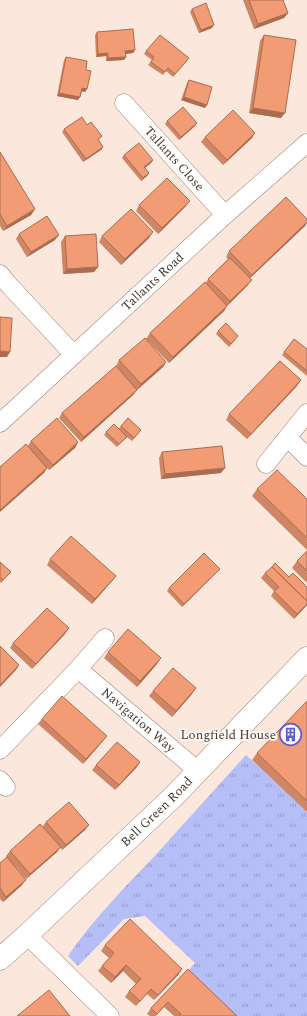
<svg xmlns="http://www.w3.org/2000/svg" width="307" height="1016" viewBox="0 0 307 1016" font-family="Spectral,serif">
<defs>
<pattern id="park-tufts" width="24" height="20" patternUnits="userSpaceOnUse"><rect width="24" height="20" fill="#b6bef8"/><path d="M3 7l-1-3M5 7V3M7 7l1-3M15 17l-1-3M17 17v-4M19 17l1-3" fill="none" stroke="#969bc9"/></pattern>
</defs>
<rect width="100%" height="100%" fill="#fce7dd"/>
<path fill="url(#park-tufts)" d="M246,755L307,811V1016H235L187,972L195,963L145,916L124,919L78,966L68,956C92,921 121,891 150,861C182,826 214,790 246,755Z"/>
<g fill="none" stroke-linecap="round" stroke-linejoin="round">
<defs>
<g id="street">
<path id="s1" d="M124,103L225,215"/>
<path d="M0,274L8,284L74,355"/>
<path id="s2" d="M0,423L225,215L307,143"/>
<path d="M288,438L307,457"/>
<path d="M266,464L307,413"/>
<path id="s3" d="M78,669L198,771"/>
<path d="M0,750L78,669L105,638"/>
<path d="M0,780L6,787"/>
<path d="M27,935L110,1016"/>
</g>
<g id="secondary">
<path id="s4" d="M0,959L27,935L174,796L307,658"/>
</g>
</defs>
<use href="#street" stroke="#9e7e6f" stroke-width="19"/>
<use href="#secondary" stroke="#9e7e6f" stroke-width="23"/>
<use href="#street" stroke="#fff" stroke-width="18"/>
<use href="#secondary" stroke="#fff" stroke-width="22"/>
</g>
<path fill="#cf8664" d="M243,0H283L288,13L284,18L254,29Z
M192,9L212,28L199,33L190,12Z
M97,32L135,50L133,53L126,54V57L124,60L106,61V56L96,57L95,35Z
M264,35L281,118L249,113L260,41Z
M146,51L187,61L173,77L166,71L163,75L148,65L152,60L144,54Z
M66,57L86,70L87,89L85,92L82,91L80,97L78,100L57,96L64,60Z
M189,80L205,108L181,100L187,83Z
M167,121L195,126L179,140L165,124Z
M87,125L102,136L98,140L103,147L101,150L83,162L62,132L64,129Z
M205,137L252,138L223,165L201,142Z
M0,152L35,209L31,215L3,231L0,226Z
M124,155L153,160L151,163L145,168L149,173L147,176L141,181L122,158Z
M139,205L186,206L158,234L136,211Z
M307,219V222L305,226L250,278L248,285L227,306L224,311L169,363L146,339L150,333L206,283L208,279L228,259L226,257L229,251Z
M19,234L55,240L27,257L16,239Z
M65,236L98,267L94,272L63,274L61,242Z
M102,236L149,238L121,265L99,242Z
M218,331L236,339L229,347L216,334Z
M307,349V376L282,355L284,352Z
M119,360L166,362L163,367L137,390L133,395L81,442L59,418L62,413L116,366Z
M297,386L247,439L226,420L229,414Z
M121,426L141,430L132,441L127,437L117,447L104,435L106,432L119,428Z
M31,441L78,442L75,448L49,470L47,468L44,473L28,446Z
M162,452L221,473L161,479L159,458Z
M257,489L307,499V550L252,496Z
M307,551V583L292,568L297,561Z
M50,559L116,576L112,581L92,604L47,565Z
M0,562L11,572L1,583L0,582Z
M217,572L182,607L167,591L169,588Z
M265,573L289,577L307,587V605L294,619L271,596L274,591L261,578Z
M65,634L32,669L10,648L13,643Z
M108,652L157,664L137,687L104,658Z
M153,691L192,694L172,717L149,696Z
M307,701V811H306L252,760L257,753Z
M42,719L103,741L83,764L38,724Z
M140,762L136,768L115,790L92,770L96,765Z
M46,822L89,825L85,830L62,850L60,847L57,852L26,879L15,866L22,885L3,902L0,899V863L7,858L6,856L10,851L43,826Z
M105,945L182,969L178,975L154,1000L147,994L136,1006L125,997L129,991L136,984L123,971L111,983L98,971L102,966L109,958L101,951Z
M188,969L237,1016H174L164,1007L156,1016H150L147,1014L151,1008Z"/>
<path fill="#a96d51" d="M288,13L284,18L254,29L258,24Z
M214,25L212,28L199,33L201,30Z
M135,50L133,53L123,54L125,51Z
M108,53L106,56L96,57L98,54Z
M126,57L124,60L106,61L108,58Z
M82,88L87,89L85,92L80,91Z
M59,93L80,97L78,100L57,96Z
M184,97L207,105L205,108L181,100Z
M253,108L285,113L281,118L249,113Z
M197,123L195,126L179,140L181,137Z
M255,133L252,138L223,165L227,160Z
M103,147L101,150L83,162L86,159Z
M153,160L151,163L142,170L144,167Z
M149,173L147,176L141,181L143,178Z
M190,201L186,206L158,234L162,228Z
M35,209L31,215L3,231L7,226Z
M307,222L305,226L248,280L252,275Z
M153,232L149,238L121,265L125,259Z
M59,235L55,240L27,257L31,252Z
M98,267L94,272L63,274L67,269Z
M252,280L248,285L227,306L224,311L169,363L173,357L227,306L230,301Z
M0,351L10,352L7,357H0Z
M166,362L163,367L137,390L133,395L81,442L84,437L137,390L141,384Z
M301,380L297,386L247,439L251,434Z
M78,442L75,448L49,470L53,465Z
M47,468L44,473L0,512V510Z
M225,468L221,473L161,479L165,474Z
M220,569L182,607L184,604Z
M116,576L112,581L92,604L95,599Z
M307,604V605L294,619L297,614Z
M69,628L65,634L32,669L36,664Z
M161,658L157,664L137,687L140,681Z
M19,665L16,670L0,687V685Z
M196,688L192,694L172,717L176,711Z
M107,736L103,741L83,764L86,759Z
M140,762L136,768L115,790L119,785Z
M89,825L85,830L62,850L66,845Z
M61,847L57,852L26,879L30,874Z
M26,880L22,885L3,902L6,897Z
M126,965L123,971L111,983L115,977Z
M182,969L178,975L154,1000L158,995Z"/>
<path fill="#f19c74" stroke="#a96d51" d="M249,0H283L288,13L258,24Z
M206,3L214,25L201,30L192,9Z
M133,29L135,50L125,51L126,57L108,58V53L98,54L97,32Z
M160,35L189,58L175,74L168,68L165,72L151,62L154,57L146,51Z
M264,35L296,40L285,113L253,108Z
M66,57L87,61L86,70L91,71L87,89L82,88L80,97L59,93Z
M189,80L212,87L207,105L184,97Z
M183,107L197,123L181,137L167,121Z
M233,110L255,133L227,160L205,137Z
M82,117L87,125L91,122L102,136L98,139L103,147L86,159L64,129Z
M139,143L153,160L144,167L149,173L143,178L124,155Z
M0,152L35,209L7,226L0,214Z
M167,178L190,201L162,228L139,205Z
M286,197L307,219V222L252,275L229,251Z
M131,209L153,232L125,259L102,236Z
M47,216L59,235L31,252L19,234Z
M96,234L98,267L67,269L65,236Z
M230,258L252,280L230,301L208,279Z
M205,282L227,306L173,357L150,333Z
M0,317L12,318L10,352L0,351Z
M226,323L238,336L231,344L218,331Z
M145,338L166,362L141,384L119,360Z
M294,339L307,349V371L284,352Z
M280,361L301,380L251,434L229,414Z
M116,366L137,390L84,437L62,413Z
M57,418L78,442L53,465L31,441Z
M128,418L141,430L134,438L121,426Z
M114,424L127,437L119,444L106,432Z
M26,444L47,468L0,510V467Z
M222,446L225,468L165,474L162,452Z
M277,470L307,499V538L257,489Z
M71,536L116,576L95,599L50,559Z
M307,551V571L297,561Z
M204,553L220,569L184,604L169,588Z
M0,562L11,572L3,580L0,577Z
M275,563L289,577L293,573L307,587V601L272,567Z
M272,567L307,601V604L297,614L274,591L279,587L265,573Z
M47,608L69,628L36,664L13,643Z
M128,629L161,658L140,681L108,652Z
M0,646L19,665L0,685Z
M173,668L196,688L176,711L153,691Z
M62,696L107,736L86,759L42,719Z
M307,701V801L257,753Z
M117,742L140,762L119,785L96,765Z
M69,802L89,825L66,845L46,822Z
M40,824L61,847L30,874L10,851Z
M7,857L26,880L6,897L0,888V863Z
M130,919L182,969L158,995L151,989L140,1001L129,991L141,979L126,965L115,977L102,966L114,953L105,945Z
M188,969L237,1016H179L181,1014L168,1002L157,1014L151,1008Z
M49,990L70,1016H17Z"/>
<defs>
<symbol id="building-ring" viewBox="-11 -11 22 22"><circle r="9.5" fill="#fff7f4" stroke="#5c5ed6" stroke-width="1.5"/><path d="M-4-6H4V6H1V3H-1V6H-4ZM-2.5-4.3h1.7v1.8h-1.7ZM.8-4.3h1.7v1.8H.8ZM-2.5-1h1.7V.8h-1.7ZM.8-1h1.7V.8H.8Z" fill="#5c5ed6"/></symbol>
</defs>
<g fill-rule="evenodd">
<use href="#building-ring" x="278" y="722" width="25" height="25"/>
</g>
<g text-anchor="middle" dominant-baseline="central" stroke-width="4" stroke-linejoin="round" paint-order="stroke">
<g font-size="13" fill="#463832" stroke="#fff7f4">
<text stroke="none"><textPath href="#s1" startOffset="75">Tallants Close</textPath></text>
<text stroke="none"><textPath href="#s2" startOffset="208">Tallants Road</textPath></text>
<text stroke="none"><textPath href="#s3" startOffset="79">Navigation Way</textPath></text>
<text stroke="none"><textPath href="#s4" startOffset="215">Bell Green Road</textPath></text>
</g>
<g font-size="13" fill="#463832" stroke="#fff7f4" text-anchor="end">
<text x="276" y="735">Longfield House</text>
</g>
</g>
</svg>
